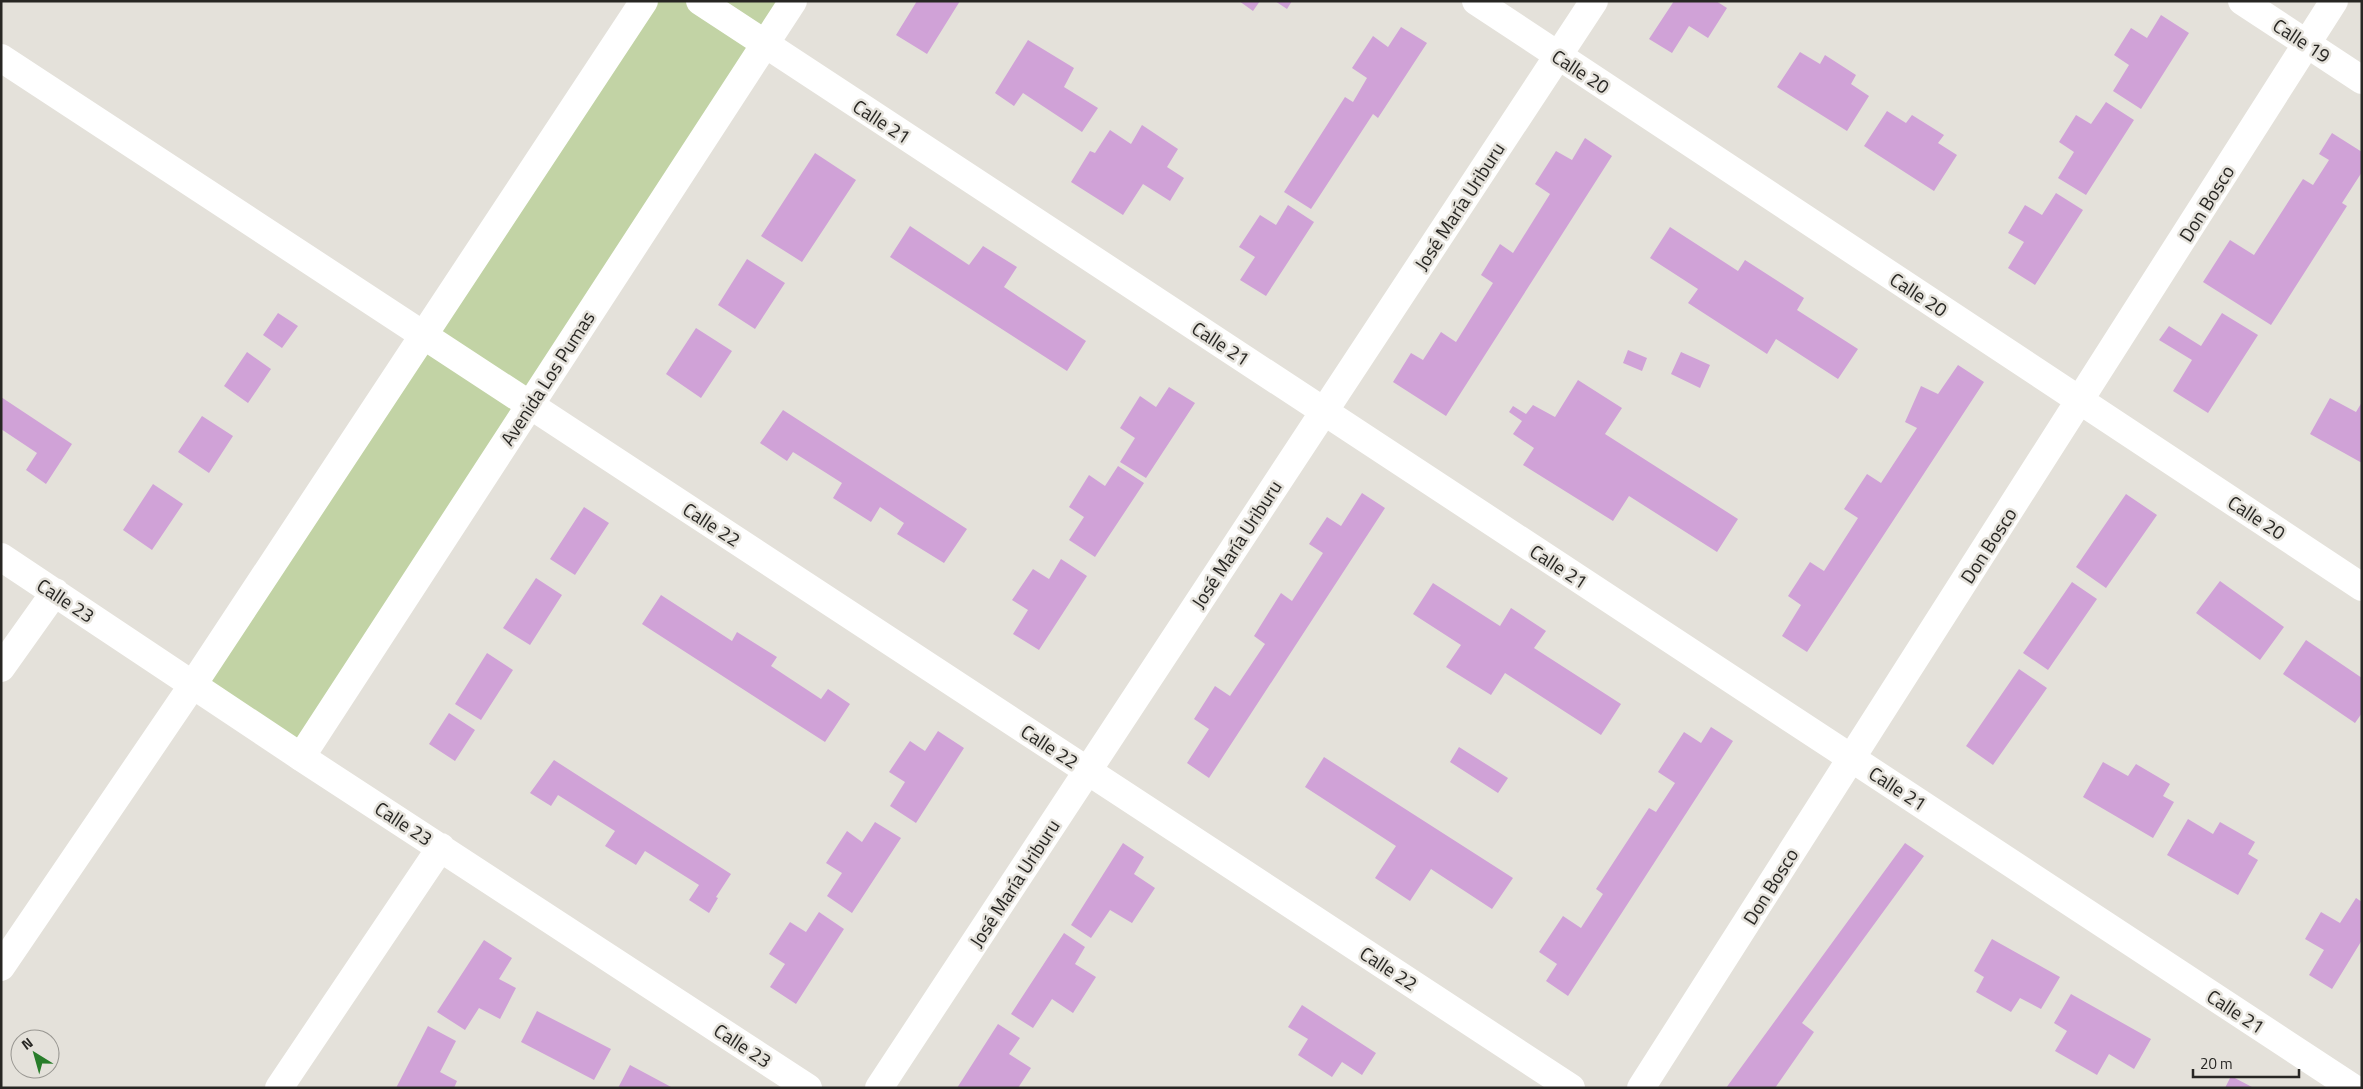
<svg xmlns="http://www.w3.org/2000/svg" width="2363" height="1089" viewBox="0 0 2363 1089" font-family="'Titillium Web',sans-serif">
<rect width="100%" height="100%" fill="#e4e1da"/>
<path fill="#c2d3a5" d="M646,1H794L301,754L196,683Z"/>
<path fill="#d0a2d7" d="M917,1H960L927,54L896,35Z
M1239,1H1260L1253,11Z
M1275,1H1292L1287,9Z
M1674,1H1716L1727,8L1708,38L1689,26L1672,53L1649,39Z
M2161,15L2189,33L2141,109L2113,91L2129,65L2114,55L2131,28L2147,38Z
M1401,27L1427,43L1378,118L1373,114L1311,209L1284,192L1345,97L1353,102L1367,78L1352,68L1373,36L1388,47Z
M1028,40L1074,68L1064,87L1098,108L1082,132L1023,93L1014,106L995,93Z
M1800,52L1820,64L1825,55L1856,75L1851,84L1869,96L1847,131L1777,87Z
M2106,102L2134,120L2086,195L2058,178L2074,152L2059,142L2076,115L2091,124Z
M1887,111L1906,123L1912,115L1944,135L1938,143L1957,155L1934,191L1864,146Z
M1142,125L1178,149L1167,167L1184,178L1170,201L1143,184L1123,215L1071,182L1090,151L1095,153L1110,130L1131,144Z
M2332,133L2362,152V172L2342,203L2347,206L2271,325L2203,282L2230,240L2254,255L2303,179L2313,185L2329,160L2319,154Z
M1585,138L1612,156L1446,416L1393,382L1411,353L1423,360L1441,332L1456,342L1493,283L1481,275L1500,244L1513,253L1550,194L1535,184L1556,151L1572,160Z
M815,153L856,180L802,262L761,236Z
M2056,193L2083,210L2035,285L2008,268L2024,242L2008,233L2025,205L2042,215Z
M1288,205L1314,222L1266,296L1240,280L1255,257L1239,247L1260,215L1276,225Z
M910,226L969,265L983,246L1017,267L1004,287L1086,341L1067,371L890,257Z
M1670,227L1738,271L1745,260L1804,298L1797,310L1858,349L1838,379L1776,339L1767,354L1688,303L1698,289L1650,258Z
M747,259L785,283L755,329L718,305Z
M278,313L298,326L282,348L263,335Z
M2222,313L2258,335L2208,413L2173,391L2192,360L2159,340L2169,326L2201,346Z
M696,328L732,351L701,398L666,374Z
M1628,350L1647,358L1642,371L1623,363Z
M247,352L271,369L248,403L224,386Z
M1681,352L1710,365L1700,388L1671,374Z
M1958,365L1984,382L1807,652L1782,636L1801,605L1788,596L1810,562L1824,571L1858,518L1844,509L1867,474L1881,483L1917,428L1905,422L1921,386L1938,394Z
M1578,380L1622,408L1605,434L1738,519L1717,552L1629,496L1613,521L1523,465L1534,448L1513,434L1522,421L1509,412L1513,406L1526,414L1533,405L1555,417Z
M1169,387L1195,403L1146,478L1120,462L1135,438L1120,428L1140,396L1156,407Z
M1,397L72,444L46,484L26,470L37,453L1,429Z
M2330,398L2356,412L2362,402V463L2310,434Z
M783,410L967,529L944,563L897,534L904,523L880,507L871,522L833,498L842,483L793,452L787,461L760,443Z
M202,416L233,436L209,473L178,452Z
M1118,466L1144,483L1095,557L1069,540L1084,517L1069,507L1089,475L1105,486Z
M153,484L183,504L152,550L123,530Z
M1362,493L1385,508L1209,778L1187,763L1209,729L1194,719L1215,686L1230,696L1265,644L1254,636L1281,593L1292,601L1323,553L1309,544L1327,517L1341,526Z
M2126,494L2157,515L2106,588L2076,567Z
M584,507L609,523L575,575L550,559Z
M1061,559L1087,576L1039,650L1013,634L1028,610L1012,600L1033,569L1049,579Z
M536,578L562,595L530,645L503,628Z
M2220,581L2284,627L2260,660L2196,613Z
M2072,582L2097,599L2048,670L2023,653Z
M1433,583L1500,626L1511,608L1546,631L1534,648L1621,704L1601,735L1505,673L1491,695L1446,667L1461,645L1413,614Z
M661,595L732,641L737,632L777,657L771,666L821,699L828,689L850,704L825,742L642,624Z
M2306,640L2362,678V713L2355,723L2283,674Z
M487,653L513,670L481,720L455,704Z
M2019,669L2047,688L1993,765L1966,746Z
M449,713L475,730L455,761L429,744Z
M1711,727L1733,741L1568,996L1546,981L1557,964L1539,952L1563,916L1581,928L1603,894L1596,889L1649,808L1656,812L1675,783L1658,772L1684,732L1701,743Z
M938,731L964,748L916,823L890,806L905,782L889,772L910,741L925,751Z
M1459,747L1508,778L1498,793L1450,762Z
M1324,757L1513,878L1492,909L1431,869L1410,901L1375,878L1396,846L1305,787Z
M554,760L731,874L716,897L718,898L709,913L689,900L699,885L645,851L636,865L605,846L615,831L558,795L551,806L530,793Z
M2103,762L2128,776L2136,764L2170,784L2163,796L2174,802L2153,838L2083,797Z
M2188,819L2213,834L2220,822L2255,842L2248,854L2258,860L2238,895L2167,855Z
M875,822L901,838L852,913L827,896L842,873L826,863L847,831L862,842Z
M1123,843L1144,857L1134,874L1155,888L1132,923L1110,910L1091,938L1071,925Z
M1905,843L1924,856L1802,1023L1814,1032L1775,1088H1726Z
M2356,898L2362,902V940L2332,989L2309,975L2324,950L2305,939L2321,912L2340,923Z
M819,912L844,929L796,1004L770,987L785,964L769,954L790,922L806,932Z
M1064,933L1085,947L1075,964L1096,977L1073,1013L1052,999L1033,1028L1011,1014Z
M1992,939L2060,977L2041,1009L2020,998L2011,1012L1976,992L1984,977L1974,971Z
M484,940L512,958L499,979L516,988L500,1019L479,1008L465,1030L437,1012Z
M2071,994L2151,1039L2134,1069L2109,1054L2097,1075L2055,1051L2067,1031L2054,1023Z
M1302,1005L1376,1053L1362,1075L1342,1062L1332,1077L1298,1055L1308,1039L1288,1027Z
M537,1011L611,1049L594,1080L521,1042Z
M998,1024L1020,1038L1009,1054L1031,1068L1018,1088H957Z
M428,1026L456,1041L440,1072L457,1081L454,1088H396Z
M630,1065L673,1088H618Z
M2231,1076L2250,1086L2254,1088H2225Z"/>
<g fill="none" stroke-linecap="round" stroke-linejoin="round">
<path stroke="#fff" stroke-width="28" d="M700,1L2353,1088
M1476,1L2362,587
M2242,1L2362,80
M1,58L1571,1088
M1,557L301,757L808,1088
M1,668L55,592
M1,967L194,683
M279,1088L441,847
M879,1088L1594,1
M1641,1088L2334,1"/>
<path stroke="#fff" stroke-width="28" d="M194,683L644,1
M301,757L793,1"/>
</g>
<g text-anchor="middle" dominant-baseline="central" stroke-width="5" stroke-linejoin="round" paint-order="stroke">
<g font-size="19" fill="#272623" stroke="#e4e1da">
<text transform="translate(2302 40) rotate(33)">Calle 19</text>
<text transform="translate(1581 71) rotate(33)">Calle 20</text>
<text transform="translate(882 121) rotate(33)">Calle 21</text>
<text transform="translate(2206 203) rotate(-58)">Don Bosco</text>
<text transform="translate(1459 206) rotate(-57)">José María Uriburu</text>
<text transform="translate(1919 294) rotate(33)">Calle 20</text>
<text transform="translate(1221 343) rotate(33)">Calle 21</text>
<text transform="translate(547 378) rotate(-57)">Avenida Los Pumas</text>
<text transform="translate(2257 517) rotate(33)">Calle 20</text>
<text transform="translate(712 524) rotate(33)">Calle 22</text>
<text transform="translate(1236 544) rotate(-57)">José María Uriburu</text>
<text transform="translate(1988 545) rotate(-57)">Don Bosco</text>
<text transform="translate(1559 566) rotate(33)">Calle 21</text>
<text transform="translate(66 600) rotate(33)">Calle 23</text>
<text transform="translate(1050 746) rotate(33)">Calle 22</text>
<text transform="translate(1898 788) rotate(33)">Calle 21</text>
<text transform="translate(404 823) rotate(33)">Calle 23</text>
<text transform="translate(1014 883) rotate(-57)">José María Uriburu</text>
<text transform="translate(1770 886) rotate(-58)">Don Bosco</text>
<text transform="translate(1389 968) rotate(33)">Calle 22</text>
<text transform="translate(2236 1011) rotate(33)">Calle 21</text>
<text transform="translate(743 1045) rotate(33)">Calle 23</text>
</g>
</g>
<rect width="2363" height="1089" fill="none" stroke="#272623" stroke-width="5"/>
<g transform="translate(35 1054) rotate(323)"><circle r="24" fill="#e4e1da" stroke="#989691"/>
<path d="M0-4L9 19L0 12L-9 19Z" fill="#287d2a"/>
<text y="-8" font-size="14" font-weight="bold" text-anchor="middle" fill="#272623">N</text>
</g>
<path d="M2193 1069v8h106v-8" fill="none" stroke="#272623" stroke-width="2.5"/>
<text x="2200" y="1069" font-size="15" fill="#272623" stroke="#e4e1da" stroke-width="4" paint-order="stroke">20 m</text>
</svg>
